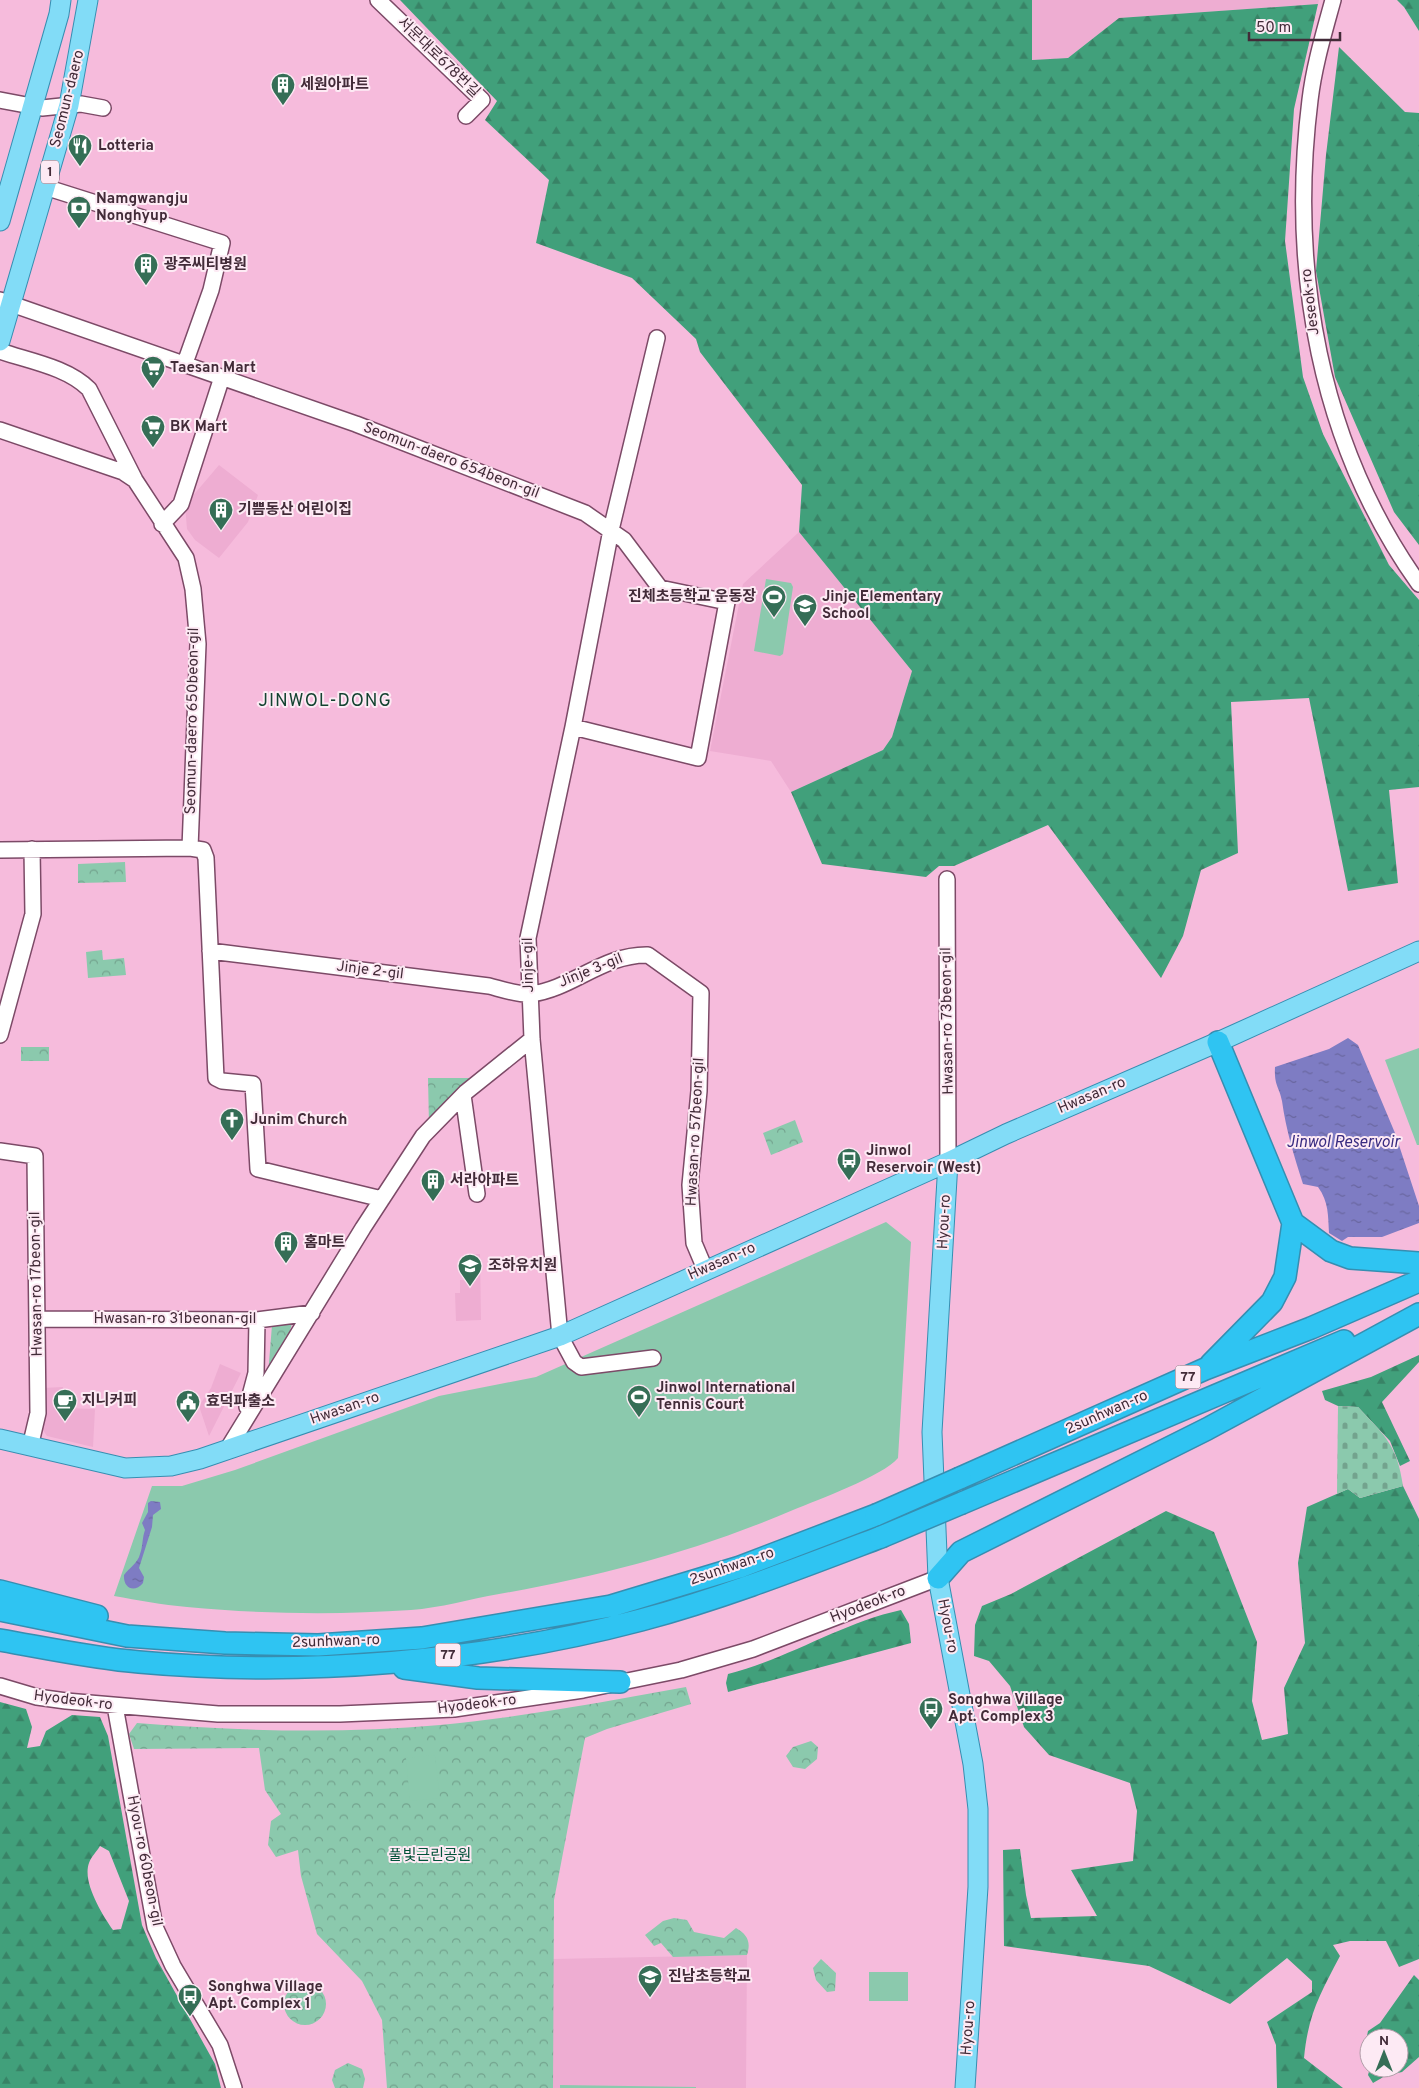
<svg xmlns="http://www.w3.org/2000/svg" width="1419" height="2088" viewBox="0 0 1419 2088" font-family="Overpass,'Noto Sans KR',sans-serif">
<defs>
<pattern id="forest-firs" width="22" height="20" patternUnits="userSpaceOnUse" patternTransform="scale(1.25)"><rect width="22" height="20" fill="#41a07b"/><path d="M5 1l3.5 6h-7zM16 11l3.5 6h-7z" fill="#388366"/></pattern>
<pattern id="cemetery-stones" width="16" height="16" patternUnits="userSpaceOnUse" patternTransform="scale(1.25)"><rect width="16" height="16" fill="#8bc9ad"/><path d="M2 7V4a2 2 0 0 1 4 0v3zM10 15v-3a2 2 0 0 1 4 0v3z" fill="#73a38e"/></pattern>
<pattern id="park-crowns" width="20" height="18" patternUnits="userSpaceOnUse" patternTransform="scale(1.25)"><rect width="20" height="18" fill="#8bc9ad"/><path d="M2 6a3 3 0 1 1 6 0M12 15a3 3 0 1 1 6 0" fill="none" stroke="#73a38e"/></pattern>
<pattern id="water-ripples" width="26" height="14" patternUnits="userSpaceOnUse" patternTransform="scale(1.25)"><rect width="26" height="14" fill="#7e7cc3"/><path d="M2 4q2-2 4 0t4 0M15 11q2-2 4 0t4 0" fill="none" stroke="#69669f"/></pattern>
</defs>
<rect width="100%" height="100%" fill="#f6bbdc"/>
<path fill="#eeadd2" d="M1032,0H1319L1318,4L1119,18L1068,58L1031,60Z
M219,465L258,495L248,522L219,558L195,540L187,529L185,505Z
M799,532L912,671L892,737L883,750L791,792L771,761L710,751L743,584Z
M469,1254H480L481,1320L456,1321L455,1293H460V1280H464L463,1268H469Z
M220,1364L241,1373L209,1436L199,1406L211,1388Z
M63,1387L64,1408L95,1409L93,1447L47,1436L40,1426L42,1388Z
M747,1955L746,2088H553V1959Z"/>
<path fill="url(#forest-firs)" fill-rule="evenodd" d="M400,0H1032V60L1068,58L1119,18L1318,4L1294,109L1285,241L1303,377L1323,434L1389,565L1419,600V787L1389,790L1398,883L1348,891L1309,698L1231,702L1238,853L1201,870L1183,936L1161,978L1048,825L954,866H939L926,877L822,864L791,792L883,750L892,737L912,671L799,532L802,485L700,352L696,339L632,278L536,243L549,180L485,120L497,101Z
M1397,0H1419V31L1404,7Z
M1339,47L1405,112L1419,113V545L1394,512L1335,377L1316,271L1326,155Z
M1419,1355V1362L1382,1402L1410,1461L1400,1466L1390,1441L1358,1407L1338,1406L1325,1400L1322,1391L1371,1377Z
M1403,1486L1419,1519V1959L1399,1967L1386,1941H1350L1333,1945L1340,1956C1320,1994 1308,2015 1304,2058L1343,2088H1277L1276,2045L1267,2022L1312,1992V1981L1287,1958L1230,2004L1149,1966L1004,1946L1003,1850L1020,1849L1026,1895L1031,1918L1097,1916L1071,1870L1133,1861L1137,1811L1130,1783L1049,1755L1024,1727L1010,1686L989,1661L974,1656L975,1625L982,1606L1011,1594L1166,1511L1214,1532L1257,1642L1252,1701L1262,1740L1288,1734L1284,1688L1305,1643L1298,1563L1307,1507L1348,1489L1360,1498Z
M901,1610L909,1624L911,1643L728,1692L726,1683L728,1674C788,1659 841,1623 901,1610Z
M0,1702L26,1709L32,1727L27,1748L40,1746L46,1731L72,1715L100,1717L108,1736L142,1925L156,1958L215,2064L221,2088H0ZM100,1846L109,1851L129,1901L121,1929L113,1930C102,1914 82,1882 89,1863C91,1857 97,1851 100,1846Z
M1414,1975L1419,1980V2057L1402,2072L1385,2076L1373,2083L1368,2075L1370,2068H1399V2038H1369V2050L1366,2041L1368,2031L1380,2023Z"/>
<path fill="url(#cemetery-stones)" d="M1338,1406L1358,1407C1386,1437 1397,1445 1403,1486L1360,1498L1348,1489L1337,1494Z"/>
<path fill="url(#park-crowns)" d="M125,862L126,882L78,883V864Z
M102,950L103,960L124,958L126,975L88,978L86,952Z
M21,1047H49V1061H21Z
M428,1078H473L429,1125Z
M795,1120L803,1142L771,1155L763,1133Z
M292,1323L289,1335L268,1375L272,1325Z
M686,1687L691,1704L607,1729L585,1738L554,1900L553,2088H387L382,2020L362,1981L317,1934L301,1876L298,1850L276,1857L268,1845L271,1821L281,1814L265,1790L259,1748L134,1749L129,1734L137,1723C238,1731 339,1734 440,1725C523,1717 604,1702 686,1687Z
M811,1741L818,1747L817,1759L805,1769L793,1767L786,1756L793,1747Z
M674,1918L687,1920L694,1932L724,1938L736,1928C748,1935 751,1942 747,1955L673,1957L661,1943L654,1946L645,1935L663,1921Z
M821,1959L836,1973L835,1991L827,1992L816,1980L813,1968Z
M284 2004a21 21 0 1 1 42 0a21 21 0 1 1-42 0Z
M348,2063L362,2069L365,2079L363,2088H335L332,2080L335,2070Z"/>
<path fill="#8bc9ad" d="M766,579L791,583L793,587L783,654L780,656L754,651Z
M1419,1048V1145H1417L1385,1060Z
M886,1222L911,1242L898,1458C883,1476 817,1500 793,1510C697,1551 602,1576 499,1594C470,1599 440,1608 411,1610C337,1615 261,1614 187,1607C162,1605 138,1600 114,1596L152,1486H182L235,1470L439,1396L536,1377Z
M435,1755L440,1798L410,1801L406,1758Z
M869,1972H908V2001H869Z
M560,2085L696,2087V2088H560Z"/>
<path fill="url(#water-ripples)" d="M1348,1038L1358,1045L1395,1133L1419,1206V1223L1382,1237H1348L1342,1241L1329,1233C1328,1216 1329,1202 1318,1187L1303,1184C1294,1156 1286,1130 1282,1101C1279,1086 1274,1086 1275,1067L1329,1049Z
M151,1501L160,1502L161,1509L153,1515L152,1527L139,1568L144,1577L143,1583C135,1593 123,1589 124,1575C129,1568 138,1563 140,1554C143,1546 142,1538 145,1530L142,1523L148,1512V1503Z"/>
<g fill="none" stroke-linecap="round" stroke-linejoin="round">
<defs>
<path id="minor" d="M378,0L482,100L466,116
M1333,0C1324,33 1314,66 1310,100C1289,269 1319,444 1419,584
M0,100L42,108L81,104L103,108
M45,187L222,243L211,290L185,363
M0,300L356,424L585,513L624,540L660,588L727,602L698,758L573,727
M0,351C29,361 67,367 89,389L135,480L186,558L193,589L198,644L190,848
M0,430L123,472L135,480
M162,524L181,504L222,377
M0,850L190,848L203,850L206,858L216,1078L222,1081L253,1084L258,1169L382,1199
M947,879L948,1162
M210,951L489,986C501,989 518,995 531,994C572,989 603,954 648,955L701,993L699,1091L690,1185L694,1243L705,1269
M0,1035L33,914L32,849
M463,1095L477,1194
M0,1151L35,1156L38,1413L30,1447
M37,1319L257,1320L312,1313
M653,1358L581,1367L574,1362L560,1336L532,1039L528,938L573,727L611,530L657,338
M247,1407L256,1373L257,1320
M227,1450L363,1228L423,1136L466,1092L532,1039
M0,1686L37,1697L66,1701L218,1714H340L454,1709L583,1690L681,1670L753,1649L938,1578
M115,1706L155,1927L173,1966L220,2045L234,2088"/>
<path id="major" d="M0,221L59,14L61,0
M0,341L69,105L88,0
M948,1162L932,1432L938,1578L973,1764L978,1809V1887L965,2088
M0,1439L125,1468L171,1466L200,1459L560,1336L948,1162L1006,1134L1218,1042L1419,951"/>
<path id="highway" d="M1218,1042L1293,1223L1331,1251L1350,1258L1419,1263
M1211,1364L1272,1302L1285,1277L1293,1223
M960,1478L1205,1369L1311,1328L1419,1281
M962,1503L1344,1341
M938,1578L961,1552L1207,1429L1419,1314
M0,1591L97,1616
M0,1610L127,1636L225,1643L318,1645L422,1638L611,1606L740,1567L876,1515
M0,1640C46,1648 92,1658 139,1662C303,1677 482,1662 641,1620C723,1598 802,1567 881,1537
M404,1668L478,1678L620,1682"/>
</defs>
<use href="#minor" stroke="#7c4a67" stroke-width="18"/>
<use href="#major" stroke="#368eb1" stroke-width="21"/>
<use href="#highway" stroke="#368eb1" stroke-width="24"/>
<use href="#minor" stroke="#fff" stroke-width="15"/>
<use href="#major" stroke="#82dcf7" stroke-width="19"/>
<use href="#highway" stroke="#2fc4f2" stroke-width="21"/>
<defs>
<path id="highway-bridge" d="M876,1515L960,1478
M881,1537L962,1503"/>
</defs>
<use href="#highway-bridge" stroke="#368eb1" stroke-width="24" stroke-linecap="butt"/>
<use href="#highway-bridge" stroke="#2fc4f2" stroke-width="21"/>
</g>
<defs>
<symbol id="building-pin" viewBox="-11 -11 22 30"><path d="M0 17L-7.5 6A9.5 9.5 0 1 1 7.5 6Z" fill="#356e56" stroke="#fdeaf4"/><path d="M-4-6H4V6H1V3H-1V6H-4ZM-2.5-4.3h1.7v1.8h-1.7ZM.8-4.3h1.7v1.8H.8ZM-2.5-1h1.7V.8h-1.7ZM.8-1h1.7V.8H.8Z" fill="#fff"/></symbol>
<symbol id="restaurant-pin" viewBox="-11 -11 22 30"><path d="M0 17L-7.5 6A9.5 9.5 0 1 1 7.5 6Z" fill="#356e56" stroke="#fdeaf4"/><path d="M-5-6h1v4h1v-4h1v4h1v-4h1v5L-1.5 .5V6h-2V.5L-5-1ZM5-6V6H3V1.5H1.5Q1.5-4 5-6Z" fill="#fff"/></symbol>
<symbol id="bank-pin" viewBox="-11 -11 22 30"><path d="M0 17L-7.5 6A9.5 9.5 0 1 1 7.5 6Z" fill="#356e56" stroke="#fdeaf4"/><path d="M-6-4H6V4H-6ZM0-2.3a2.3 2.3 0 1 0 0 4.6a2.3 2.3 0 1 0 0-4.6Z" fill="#fff"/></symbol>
<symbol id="supermarket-pin" viewBox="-11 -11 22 30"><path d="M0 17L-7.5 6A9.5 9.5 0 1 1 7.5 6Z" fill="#356e56" stroke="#fdeaf4"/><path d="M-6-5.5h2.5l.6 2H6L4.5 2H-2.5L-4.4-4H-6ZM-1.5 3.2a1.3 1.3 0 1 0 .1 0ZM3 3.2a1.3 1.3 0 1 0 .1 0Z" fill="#fff"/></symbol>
<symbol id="stadium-pin" viewBox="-11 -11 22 30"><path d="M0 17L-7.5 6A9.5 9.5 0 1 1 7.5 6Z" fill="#356e56" stroke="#fdeaf4"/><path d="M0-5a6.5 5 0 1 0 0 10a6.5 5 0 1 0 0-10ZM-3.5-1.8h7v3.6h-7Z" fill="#fff"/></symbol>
<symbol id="school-pin" viewBox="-11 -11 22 30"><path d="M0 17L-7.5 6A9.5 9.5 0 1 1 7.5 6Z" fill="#356e56" stroke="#fdeaf4"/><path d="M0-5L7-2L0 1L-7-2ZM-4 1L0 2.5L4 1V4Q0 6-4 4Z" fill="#fff"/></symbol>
<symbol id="church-pin" viewBox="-11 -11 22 30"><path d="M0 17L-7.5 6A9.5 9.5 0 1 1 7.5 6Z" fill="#356e56" stroke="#fdeaf4"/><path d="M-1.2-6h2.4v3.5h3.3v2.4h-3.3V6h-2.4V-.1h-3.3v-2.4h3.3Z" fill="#fff"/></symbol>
<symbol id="bus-pin" viewBox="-11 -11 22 30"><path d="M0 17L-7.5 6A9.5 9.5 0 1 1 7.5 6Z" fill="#356e56" stroke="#fdeaf4"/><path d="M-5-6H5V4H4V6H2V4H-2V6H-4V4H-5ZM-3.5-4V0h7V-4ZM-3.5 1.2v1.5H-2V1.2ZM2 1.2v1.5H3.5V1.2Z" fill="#fff"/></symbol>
<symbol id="cafe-pin" viewBox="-11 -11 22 30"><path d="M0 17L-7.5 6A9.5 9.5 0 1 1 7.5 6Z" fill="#356e56" stroke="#fdeaf4"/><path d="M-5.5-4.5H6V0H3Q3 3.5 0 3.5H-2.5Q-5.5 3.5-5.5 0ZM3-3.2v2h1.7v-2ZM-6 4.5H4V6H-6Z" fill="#fff"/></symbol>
<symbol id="civic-pin" viewBox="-11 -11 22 30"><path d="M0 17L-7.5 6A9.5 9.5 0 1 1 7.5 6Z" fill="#356e56" stroke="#fdeaf4"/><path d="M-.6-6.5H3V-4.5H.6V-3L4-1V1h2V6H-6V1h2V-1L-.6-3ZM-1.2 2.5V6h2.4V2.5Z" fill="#fff"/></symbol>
</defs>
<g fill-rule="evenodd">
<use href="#building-pin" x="269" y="71" width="28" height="38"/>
<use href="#restaurant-pin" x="66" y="132" width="28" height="38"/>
<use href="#bank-pin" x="65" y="194" width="28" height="38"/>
<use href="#building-pin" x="132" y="251" width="28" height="38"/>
<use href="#supermarket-pin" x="139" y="354" width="28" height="38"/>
<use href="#supermarket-pin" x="139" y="413" width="28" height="38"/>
<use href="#building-pin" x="207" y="496" width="28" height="38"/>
<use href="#stadium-pin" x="760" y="583" width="28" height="38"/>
<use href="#school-pin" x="791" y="592" width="28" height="38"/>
<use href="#church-pin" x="218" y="1106" width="28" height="38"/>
<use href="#bus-pin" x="835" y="1146" width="28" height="38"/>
<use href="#building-pin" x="419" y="1167" width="28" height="38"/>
<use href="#building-pin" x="272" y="1229" width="28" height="38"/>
<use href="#school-pin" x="456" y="1252" width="28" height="38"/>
<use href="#stadium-pin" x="625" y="1383" width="28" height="38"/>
<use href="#cafe-pin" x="51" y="1387" width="28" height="38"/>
<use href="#civic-pin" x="174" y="1388" width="28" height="38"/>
<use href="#bus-pin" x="917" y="1695" width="28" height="38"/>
<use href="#school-pin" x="636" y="1963" width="28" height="38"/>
<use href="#bus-pin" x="176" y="1982" width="28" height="38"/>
</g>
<g text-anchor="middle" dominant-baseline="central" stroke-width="4" stroke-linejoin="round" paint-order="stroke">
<g fill="#fdeaf4" stroke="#7a6470" stroke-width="1">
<rect x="41" y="160.5" width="18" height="23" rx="4"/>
<rect x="1175.5" y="1365.5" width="25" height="23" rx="4"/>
<rect x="435.5" y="1643.5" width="25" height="23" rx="4"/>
</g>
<g font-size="14" font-weight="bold" fill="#422b38">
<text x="50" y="172">1</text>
<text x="1188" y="1377">77</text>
<text x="448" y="1655">77</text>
</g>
<g font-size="15" fill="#422b38" stroke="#fdeaf4">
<text transform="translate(438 58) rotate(44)">서문대로678번길</text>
<text transform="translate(68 99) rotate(-76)">Seomun-daero</text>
<text transform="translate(1311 302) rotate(-97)">Jeseok-ro</text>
<text transform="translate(451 461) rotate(21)">Seomun-daero 654beon-gil</text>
<text transform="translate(193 721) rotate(-89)">Seomun-daero 650beon-gil</text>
<text transform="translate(529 965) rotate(-91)">Jinje-gil</text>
<text transform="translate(370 971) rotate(7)">Jinje 2-gil</text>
<text transform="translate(591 971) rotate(-22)">Jinje 3-gil</text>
<text transform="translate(948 1021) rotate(-91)">Hwasan-ro 73beon-gil</text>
<text transform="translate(1092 1096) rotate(-23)">Hwasan-ro</text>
<text transform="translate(696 1132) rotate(-87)">Hwasan-ro 57beon-gil</text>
<text transform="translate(945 1222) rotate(-87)">Hyou-ro</text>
<text transform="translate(722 1262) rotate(-24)">Hwasan-ro</text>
<text transform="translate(37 1284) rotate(-91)">Hwasan-ro 17beon-gil</text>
<text x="175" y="1319">Hwasan-ro 31beonan-gil</text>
<text transform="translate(345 1409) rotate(-19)">Hwasan-ro</text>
<text transform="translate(1107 1413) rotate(-24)">2sunhwan-ro</text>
<text transform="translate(732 1567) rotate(-19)">2sunhwan-ro</text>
<text transform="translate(868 1605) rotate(-21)">Hyodeok-ro</text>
<text transform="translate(947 1626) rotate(79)">Hyou-ro</text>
<text transform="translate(336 1642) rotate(-2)">2sunhwan-ro</text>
<text transform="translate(73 1701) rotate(7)">Hyodeok-ro</text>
<text transform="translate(477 1705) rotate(-7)">Hyodeok-ro</text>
<text transform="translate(144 1861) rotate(79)">Hyou-ro 60beon-gil</text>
<text transform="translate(969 2028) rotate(-86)">Hyou-ro</text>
</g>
<g font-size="15" font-weight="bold" fill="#422b38" stroke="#fdeaf4" text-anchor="start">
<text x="300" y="85">세원아파트</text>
<text x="98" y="146">Lotteria</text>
<text x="96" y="199">Namgwangju<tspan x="96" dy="17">Nonghyup</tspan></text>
<text x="164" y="265">광주씨티병원</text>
<text x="170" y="368">Taesan Mart</text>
<text x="170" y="427">BK Mart</text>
<text x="238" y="510">기쁨동산 어린이집</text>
<text x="756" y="597" text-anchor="end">진체초등학교 운동장</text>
<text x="822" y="597">Jinje Elementary<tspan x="822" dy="17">School</tspan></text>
<text x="250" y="1120">Junim Church</text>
<text x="866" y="1151">Jinwol<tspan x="866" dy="17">Reservoir (West)</tspan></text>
<text x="450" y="1181">서라아파트</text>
<text x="304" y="1243">홈마트</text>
<text x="488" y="1266">조하유치원</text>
<text x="656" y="1388">Jinwol International<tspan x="656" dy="17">Tennis Court</tspan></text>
<text x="82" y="1401">지니커피</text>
<text x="206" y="1402">효덕파출소</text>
<text x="948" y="1700">Songhwa Village<tspan x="948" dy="17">Apt. Complex 3</tspan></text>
<text x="668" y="1977">진남초등학교</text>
<text x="208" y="1987">Songhwa Village<tspan x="208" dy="17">Apt. Complex 1</tspan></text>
</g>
<g font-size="15" fill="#025239" stroke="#fdeaf4">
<text x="430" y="1856">풀빛근린공원</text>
</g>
<g font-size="16" font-style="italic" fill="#392c81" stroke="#fdeaf4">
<text x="1343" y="1143">Jinwol Reservoir</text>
</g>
<g font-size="18" letter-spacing="1" fill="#144331" stroke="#fdeaf4">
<text x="325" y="701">JINWOL-DONG</text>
</g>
</g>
<g transform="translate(1384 2053)"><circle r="24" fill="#fdeaf4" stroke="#b29ea9"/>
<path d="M0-4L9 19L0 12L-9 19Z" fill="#356e56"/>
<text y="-8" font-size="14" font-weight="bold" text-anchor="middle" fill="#422b38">N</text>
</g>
<path d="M1249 32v8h91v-8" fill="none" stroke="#422b38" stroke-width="2.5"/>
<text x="1256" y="32" font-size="15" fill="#422b38" stroke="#fdeaf4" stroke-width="4" paint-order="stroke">50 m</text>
</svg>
